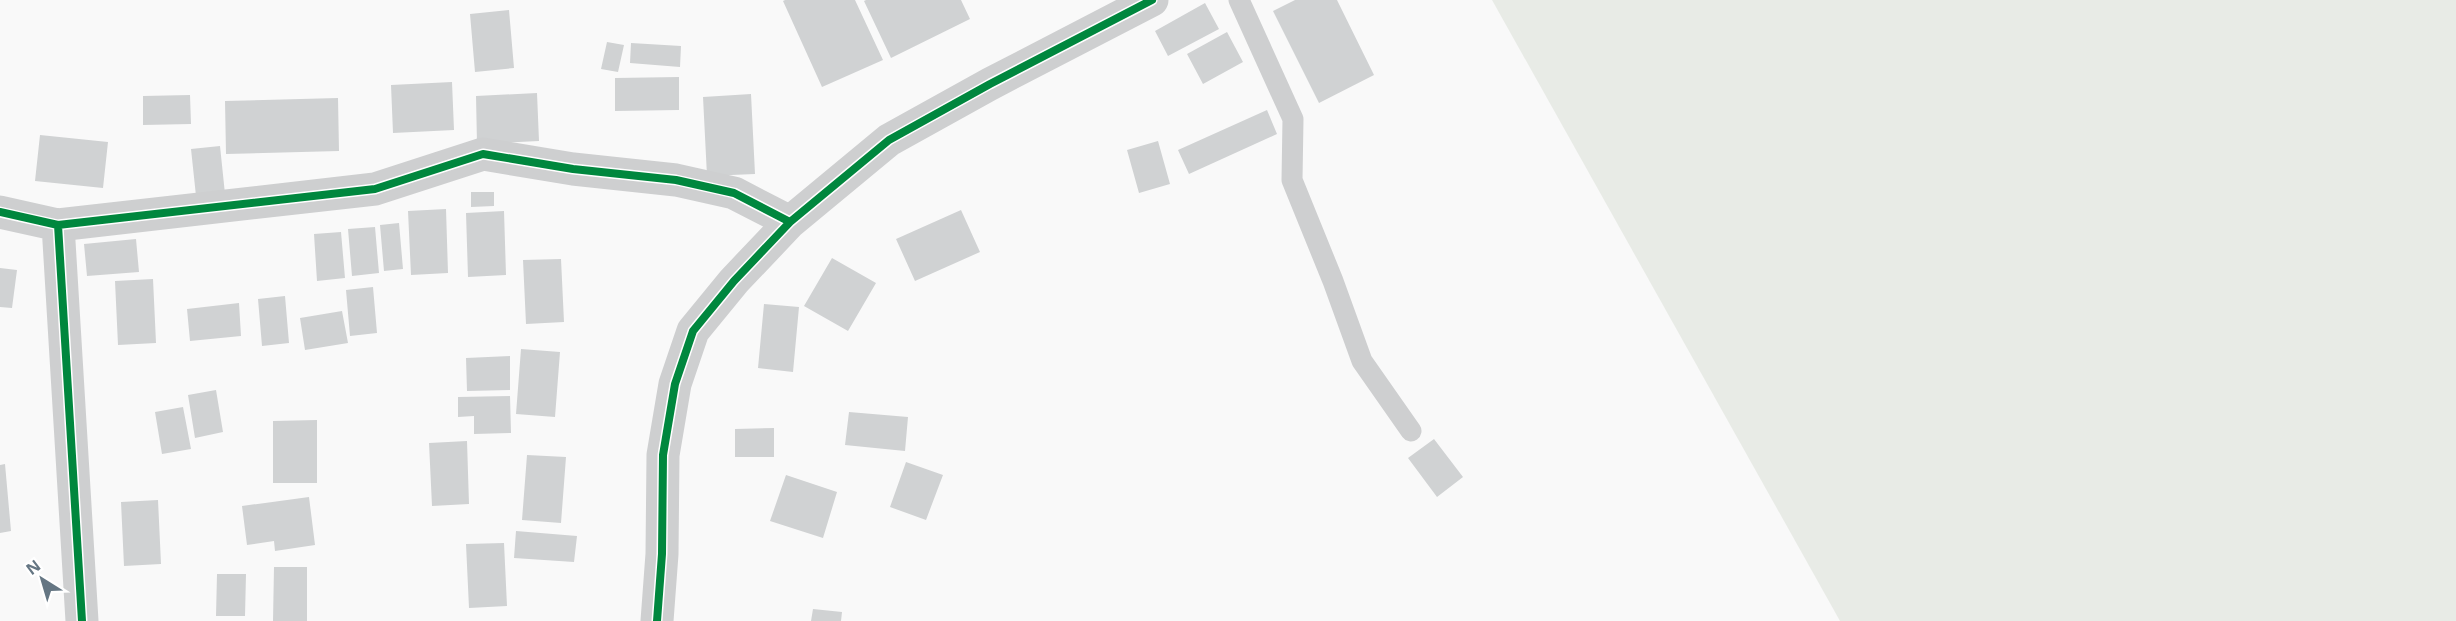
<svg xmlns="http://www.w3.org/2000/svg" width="2456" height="621" viewBox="0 0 2456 621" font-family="'Noto Sans',sans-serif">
<rect width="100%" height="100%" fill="#f9f9f9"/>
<path fill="#e8ebe6" d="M1492,0H2456V621H1840Z"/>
<path fill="#d0d2d3" d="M785,0H855L883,60L822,87L783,1Z
M866,0H961L970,19L891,58L864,1Z
M1295,0H1337L1374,75L1319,103L1273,11Z
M1205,3L1219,29L1168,56L1155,31Z
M509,10L514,68L475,72L470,14Z
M1227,32L1243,62L1203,84L1187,54Z
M607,42L624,45L618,72L601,69Z
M631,43L681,46L680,67L630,63Z
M679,77V110L615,111V78Z
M452,82L454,130L393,133L391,85Z
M537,93L539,141L477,144L476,96Z
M751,94L755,174L707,176L703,97Z
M190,95L191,124L143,125V96Z
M338,98L339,151L226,154L225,101Z
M1267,110L1277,134L1189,174L1178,150Z
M40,135L108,142L103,188L35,181Z
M1158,141L1170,184L1139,193L1127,150Z
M220,146L225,194L196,196L191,149Z
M471,192H494V206L471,207Z
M446,209L448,273L411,275L408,211Z
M961,210L980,252L915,281L896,239Z
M504,211L506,275L468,277L466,213Z
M399,223L403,269L384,271L380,225Z
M375,227L379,273L352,276L348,229Z
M341,232L345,278L317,281L314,234Z
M136,239L139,272L87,276L84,244Z
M832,258L876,283L848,331L804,306Z
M561,259L564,322L526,324L523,260Z
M0,268L17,270L12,308L0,307Z
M153,279L156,343L118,345L115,281Z
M373,287L377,333L350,336L346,290Z
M285,296L289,343L262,346L258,299Z
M239,303L241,336L190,341L187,309Z
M764,304L799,307L793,372L758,368Z
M342,311L348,343L305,350L300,318Z
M521,349L560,352L555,417L516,414Z
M510,356V390L467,391L466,358Z
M216,390L223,432L195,438L188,395Z
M510,396L511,433L474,434V416L458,417V397Z
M183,407L191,449L162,454L155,412Z
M849,412L908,417L905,451L845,445Z
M317,420V483H273V421Z
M774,428V457H735V429Z
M1434,439L1463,477L1437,497L1408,458Z
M467,441L469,504L432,506L429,443Z
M527,455L566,457L561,523L522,520Z
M906,462L943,475L926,520L890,507Z
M5,464L11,531L0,533V465Z
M786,475L837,492L823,538L770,521Z
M309,497L315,545L275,551L274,541L247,545L242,506Z
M158,500L161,564L124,566L121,502Z
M516,531L577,536L574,562L514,558Z
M504,543L507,606L469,608L466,544Z
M274,567H307V621H273Z
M217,574H246L245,616H216Z
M813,609L842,612L841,621H811Z"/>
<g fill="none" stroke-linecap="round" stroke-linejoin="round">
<path stroke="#cecfd0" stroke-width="21" d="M1239,0L1293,119L1292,180L1333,281L1362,361L1411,431"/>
<path stroke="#cecfd0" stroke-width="33" d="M0,212L58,225L375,189L483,154L573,169L676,180L734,193L790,222
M58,225L82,621
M657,621L662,554L663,455L675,384L693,331L734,281L790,222L889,140L990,84L1152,0"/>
<defs>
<path id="cycleway" d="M0,212L58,225L375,189L483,154L573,169L676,180L734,193L790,222
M58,225L82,621
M657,621L662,554L663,455L675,384L693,331L734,281L790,222L889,140L990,84L1152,0"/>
</defs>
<use href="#cycleway" stroke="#fff" stroke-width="11"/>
<use href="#cycleway" stroke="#00873e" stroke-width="8"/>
</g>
<g transform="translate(42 579) rotate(323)" stroke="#ffffff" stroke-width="4.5" paint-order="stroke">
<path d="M0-4.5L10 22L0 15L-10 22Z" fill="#657683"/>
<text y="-9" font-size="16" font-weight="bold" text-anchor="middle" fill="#657683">N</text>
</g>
</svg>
